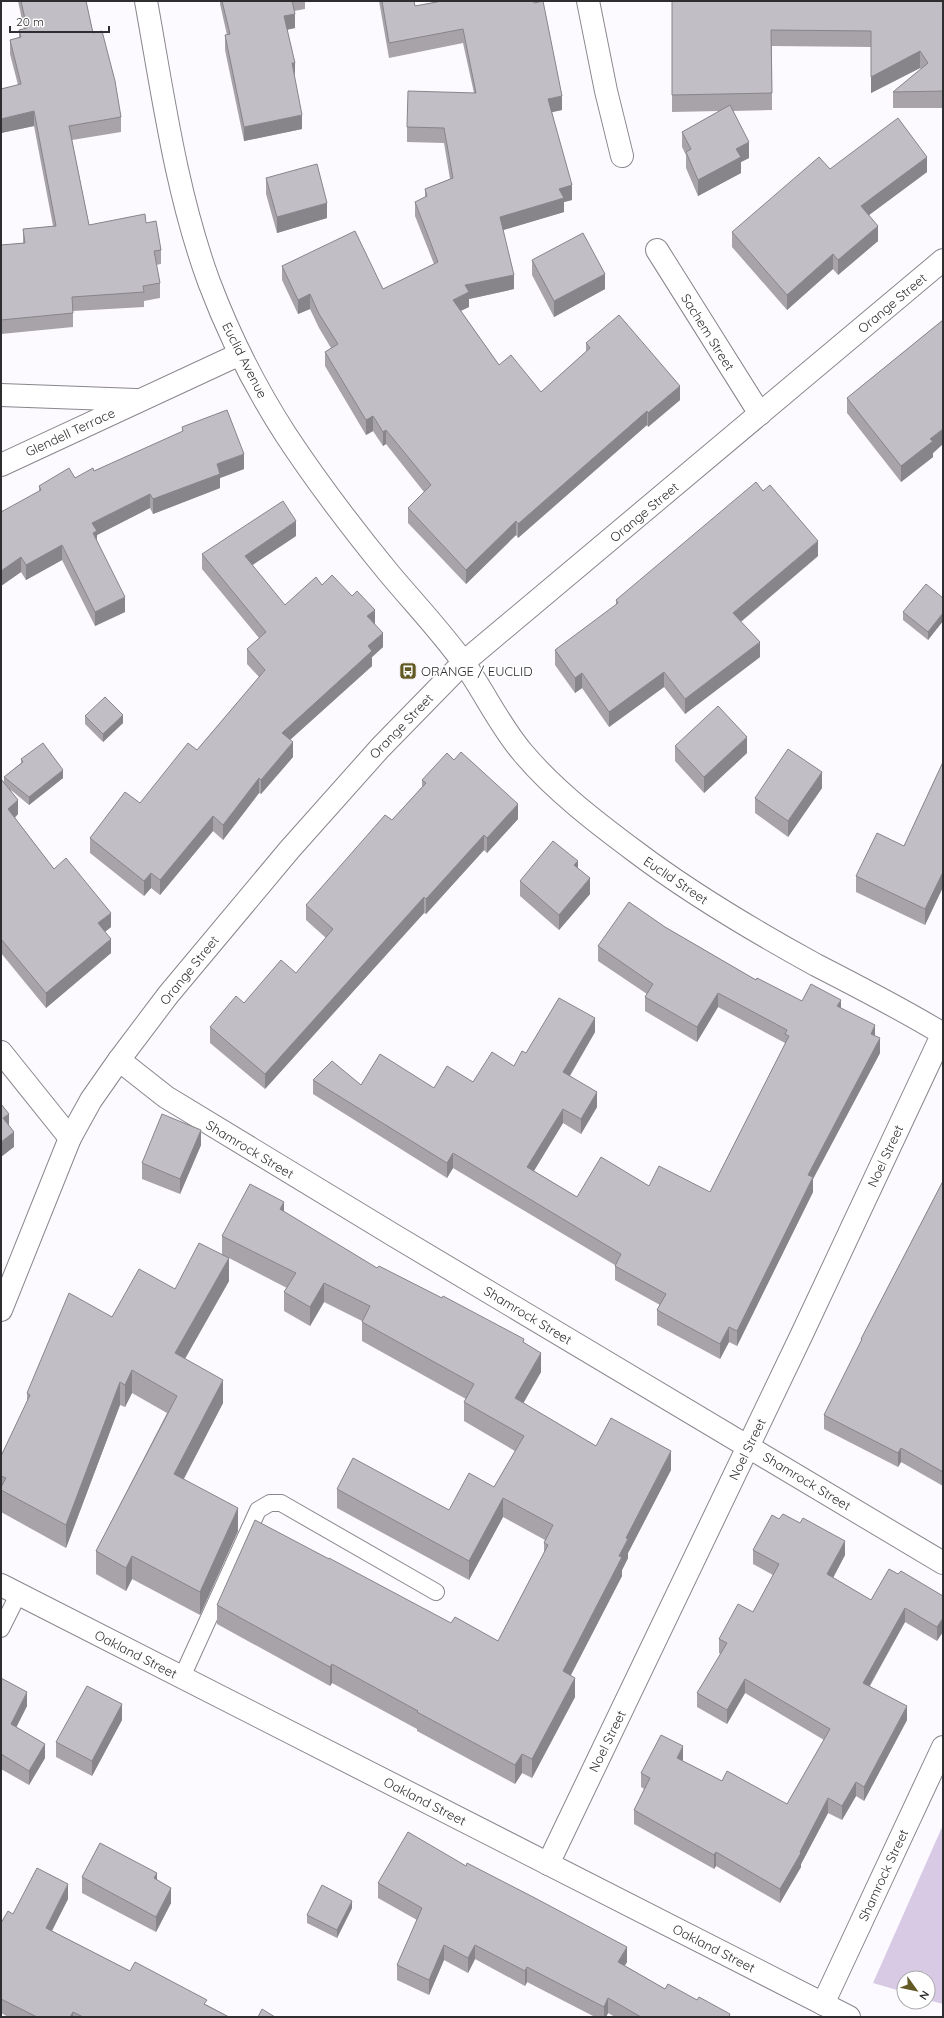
<svg xmlns="http://www.w3.org/2000/svg" width="944" height="2018" viewBox="0 0 944 2018" font-family="Quicksand,sans-serif">
<rect width="100%" height="100%" fill="#fcf9ff"/>
<path fill="#d8c9e5" d="M943,1825V2004L928,2000V1978H904V1992L873,1983Z"/>
<g fill="none" stroke-linecap="round" stroke-linejoin="round">
<defs>
<path id="service" d="M1,1629L19,1593
M182,1677L258,1510L270,1503H281L436,1592"/>
<path id="minor" d="M146,1C163,95 176,192 209,282C229,335 255,387 286,435C317,482 352,528 388,572C413,602 440,630 463,662C484,691 499,725 523,753C555,791 597,823 636,852C693,895 754,931 816,965C859,987 902,1009 943,1034
M588,1L606,91L622,156
M657,250L760,414
M1,395L136,400
M1,465L240,354
M1,1052L70,1138
M119,1060L166,1097L395,1236L943,1563
M548,1864L802,1334L943,1033
M823,2004L943,1747"/>
<path id="tertiary" d="M1,1310L70,1138L91,1100L119,1060L168,995L290,849L380,748L464,662L943,260"/>
<path id="secondary" d="M1,1585L849,2017"/>
</defs>
<use href="#service" stroke="#89868c" stroke-width="18"/>
<use href="#minor" stroke="#89868c" stroke-width="24"/>
<use href="#tertiary" stroke="#89868c" stroke-width="24"/>
<use href="#secondary" stroke="#89868c" stroke-width="24"/>
<use href="#service" stroke="#fff" stroke-width="16"/>
<use href="#minor" stroke="#fff" stroke-width="22"/>
<use href="#tertiary" stroke="#fff" stroke-width="22"/>
<use href="#secondary" stroke="#fff" stroke-width="22"/>
</g>
<path fill="#a7a3a9" d="M18,1H86L93,33L121,117V132L72,140L89,225L146,223L161,250V264L156,265L160,283V298L144,301V307L73,311V327L1,334V245L23,243V229L53,226L34,126L1,133V89L18,85L10,54V40L19,37V30L24,29Z
M220,1H305V9L294,11L295,28L287,30L302,129L244,141L225,50V35H227L220,4Z
M379,1H414L415,6L442,1L562,110L552,112L572,200L564,202V212L503,230L514,289L469,299V307L461,311L499,365L541,392L586,352V343L680,400L648,427L647,425L518,538L516,535L466,584L408,523V508L424,492L386,444L383,446L373,431L366,435L325,366V352L331,348L319,328L310,309L298,314L282,280V266L383,289L434,264L415,216V202L425,197V189L450,179L444,143L407,142V127L474,93L463,43L389,58Z
M672,1H943V108H893V92L921,69L920,68L871,93V47L772,46V110L732,111L749,158L741,162V173L698,196L686,168V155L682,147V132L719,111L672,112Z
M830,169L927,172L869,215L878,241L838,275L833,269L787,310L732,247V232Z
M266,178L327,218L277,233L266,194Z
M532,260L605,289L554,317L532,275Z
M943,320V444L933,453V457L901,482L847,413V398Z
M182,427L244,469L220,478V488L153,514L150,508L97,535V540L125,612L95,626L62,560L26,580L21,572L1,586L39,491V486L75,478L94,471L182,432Z
M296,536L252,565L285,605L322,585L375,624L383,647L372,657V666L290,740L293,757L261,794L259,793L223,840L213,831L160,895L151,888L144,896L90,853V838L140,803L197,750L259,677L247,664V649L259,638L202,569V554Z
M818,556L741,622L760,657L685,714L664,687L609,727L582,688L575,693L555,665V650L616,605V600Z
M943,598V621L928,640L903,620V612Z
M85,716L123,723L103,742L85,724Z
M675,746L747,753L704,793L675,761Z
M21,759L63,778L29,805L11,790L18,814L15,818L54,869L111,927L105,932L111,953L46,1008L1,953V779L4,782V777L21,763Z
M943,762V887L925,925L856,892V876L904,846Z
M422,780L518,819L487,853L484,850L426,914L424,913L265,1089L210,1043V1027L244,1003L296,973L326,938L306,920V905L392,820L422,787Z
M822,788L788,837L755,813V798Z
M520,881L590,894L559,930L520,896Z
M665,927L756,980L802,1001L841,1008L875,1036L880,1053L813,1179V1192L737,1346L729,1342L720,1359L657,1325V1310L660,1305L615,1280V1265L453,1168L447,1178L313,1094V1080L361,1085L434,1088L473,1082L514,1066L526,1053L595,1032L570,1076L597,1107L581,1134L563,1123L534,1171L577,1197L649,1186L710,1192L785,1045V1043L718,1007L697,1042L645,1011V997L647,994L598,961V946Z
M201,1145L180,1194L142,1179V1163Z
M943,1181V1486L901,1462L898,1467L824,1429V1415L861,1342V1339Z
M284,1212L377,1268L524,1343L541,1372L523,1403L596,1446L671,1470L628,1553V1558L622,1570V1576L571,1675L575,1697L532,1778L522,1773L515,1784L417,1731V1729L332,1683L330,1686L217,1624V1605L451,1623L498,1641L544,1553V1543L545,1540L503,1517L469,1580L337,1508V1489L449,1510L494,1487L515,1451L464,1421V1402L466,1399L362,1341V1321L324,1302L310,1326L284,1311V1292L287,1288L229,1258V1281L185,1359L223,1403L184,1479L238,1531L200,1615L132,1579L126,1591L96,1574V1551L167,1413L132,1393L125,1407L120,1405L66,1548L1,1512V1456L27,1402V1393L112,1317L175,1289L222,1255V1236Z
M753,1550L845,1555L833,1578L871,1600L898,1574L943,1596L937,1641L905,1622L870,1686L907,1720L864,1801L856,1796L842,1820L828,1813L801,1864V1867L780,1903L716,1866L714,1869L634,1824V1810L644,1789L641,1787V1773L683,1761L722,1781L787,1804L824,1740L745,1693L727,1724L697,1707V1693L721,1654L719,1653V1639L753,1612L773,1575L753,1564Z
M1,1678L27,1706L16,1727L45,1758L29,1785L1,1769Z
M122,1720L92,1776L56,1757V1742Z
M82,1877L157,1880L171,1903L156,1932L82,1893Z
M378,1883L627,1962L624,1965L665,1989L697,2000L730,2017H615L608,2013L606,2017H595L527,1982L525,1986L475,1959L468,1973L444,1960L429,1995L397,1980V1965L417,1920L378,1898Z
M68,1899L52,1931L130,1971L207,2005L229,2017H8L1,2013V1923L13,1914Z
M352,1908L337,1938L307,1923V1915Z"/>
<path fill="#88858a" d="M295,14V28L284,30V16Z
M920,51V68L871,93V77Z
M292,63H295V77Z
M562,96V110L548,113V99Z
M34,111V126L1,133V119Z
M302,115V129L244,141V127Z
M749,142V158L741,162V173L698,196V180L736,149Z
M927,157V172L861,221V206Z
M572,185V200L564,202V212L500,231V217L559,189Z
M327,203V218L277,233V217Z
M878,226V241L838,275V260Z
M833,254V269L787,310V295Z
M605,274V289L554,317V301Z
M514,275V289L469,299V307L453,314V300L465,285Z
M310,294V309L298,314V300Z
M680,386V400L648,427V413Z
M647,411V425L518,538V524Z
M373,416V431L366,435V420Z
M943,429V444L933,453V457L901,482V466L930,439Z
M386,430V444L383,446V432Z
M244,454V469L220,478V488L153,514V499L217,464Z
M150,494V508L97,535V545L93,547L92,523Z
M296,521V536L245,570V556Z
M516,521V535L466,584V570Z
M818,541V556L733,628V613Z
M62,545V560L26,580V565Z
M21,557V572L1,586V571Z
M125,597V612L95,626V612Z
M375,610V625L367,616Z
M943,613V621L928,640V632Z
M383,633V647L372,657V666L282,747V733L368,646Z
M760,642V657L685,714V699Z
M664,672V687L609,727V712Z
M582,673V688L575,693V678Z
M123,715V723L103,742V734Z
M747,737V753L704,793V777Z
M293,742V757L261,794V780Z
M63,770V778L29,805V797Z
M822,772V788L788,837V821Z
M259,778V793L223,840V825Z
M18,800V814L8,823V809Z
M518,804V819L487,853V838Z
M213,816V831L160,895V880Z
M484,835V850L426,914V899Z
M578,861V877L574,865Z
M943,872V887L925,925V909Z
M151,873V888L144,896V881Z
M590,878V894L559,930V915Z
M424,897V913L265,1089V1074Z
M111,913V927L98,937V923Z
M111,939V953L46,1008V993Z
M718,993V1007L697,1042V1027Z
M841,1000V1014L837,1006Z
M595,1018V1032L563,1087V1072Z
M875,1025V1040L871,1034Z
M880,1038V1053L813,1179V1192L737,1346V1331L808,1175Z
M597,1092V1107L581,1134V1119Z
M563,1109V1123L527,1182V1167Z
M9,1114V1129L3,1118Z
M201,1130V1145L180,1194V1179Z
M14,1132V1147L1,1157V1142Z
M453,1153V1168L447,1178V1163Z
M284,1202V1221L280,1209Z
M229,1258V1281L175,1376V1353Z
M324,1283V1302L310,1326V1307Z
M729,1327V1342L720,1359V1344Z
M541,1353V1372L515,1418V1398Z
M132,1370V1393L125,1407V1385Z
M223,1380V1403L174,1497V1474Z
M120,1382V1405L66,1548V1525Z
M901,1448V1462L898,1467V1453Z
M671,1451V1470L628,1553V1558L622,1570V1576L563,1690V1671L619,1556L626,1538Z
M503,1498V1517L469,1580V1561Z
M238,1508V1531L200,1615V1592Z
M845,1541V1555L827,1589V1574Z
M132,1556V1579L126,1591V1568Z
M905,1608V1622L863,1697V1683Z
M943,1618V1632L937,1641V1627Z
M332,1664V1683L330,1686V1667Z
M575,1678V1697L532,1778V1759Z
M745,1679V1693L727,1724V1710Z
M27,1692V1706L11,1738V1724Z
M122,1704V1720L92,1776V1761Z
M907,1706V1720L864,1801V1787Z
M45,1744V1758L29,1785V1771Z
M683,1746V1761L677,1758Z
M522,1754V1773L515,1784V1765Z
M856,1782V1796L842,1820V1806Z
M828,1798V1813L801,1864V1867L780,1903V1889Z
M716,1852V1866L714,1869V1855Z
M157,1873V1888L154,1878Z
M68,1884V1899L46,1942V1928Z
M171,1888V1903L156,1932V1917Z
M352,1901V1908L337,1938V1930Z
M444,1945V1960L429,1995V1980Z
M475,1945V1959L468,1973V1958Z
M627,1947V1962L618,1977V1962Z
M527,1967V1982L525,1986V1971Z
M608,1998V2013L606,2017H604V2007Z
M73,2012V2017H70Z"/>
<path fill="#c2bec5" stroke="#88858a" d="M21,1H86L93,33L102,31L115,81L121,117L69,126L89,225L145,214L146,223L156,221L161,250L154,251L160,283L143,286L144,292L72,297L73,313L1,320V245L25,243L23,229L56,226L34,111L1,119V89L21,84L10,40L21,37L19,30L27,28Z
M222,1H292L295,14L284,16L295,63H292L302,115L244,127L225,35L230,34Z
M382,1H414L415,6L442,1H534V3L543,1L562,96L548,99L572,185L559,189L564,198L500,217L514,275L465,285L469,292L453,300L499,365L511,355L541,392L590,348L586,343L619,315L680,386L648,413L647,411L518,524L516,521L466,570L408,508L431,485L386,430L383,432L373,416L366,420L325,352L338,344L319,314L310,294L298,300L282,266L355,231L383,289L438,262L415,202L427,196L425,189L453,178L444,128L407,127L408,91L476,93L463,29L389,43Z
M672,1H943V91L893,92L928,63L920,51L871,77V31L771,30L772,93L672,95Z
M730,105L749,142L736,149L741,157L698,180L686,152L691,149L682,132Z
M898,118L927,157L861,206L878,226L838,260L833,254L787,295L732,232L819,157L830,169Z
M317,164L327,203L277,217L266,178Z
M583,233L605,274L554,301L532,260Z
M943,320V429L930,439L933,441L901,466L847,398Z
M227,410L244,454L217,464L220,474L153,499L150,494L92,523L97,531L93,533L125,597L95,612L62,545L26,565L21,557L1,571V512L41,490L39,486L69,468L75,478L93,468L94,471L183,431L182,427Z
M756,482L763,491L770,485L818,541L733,613L760,642L685,699L664,672L609,712L582,673L575,678L555,650L618,603L616,600Z
M283,501L296,521L245,556L285,605L316,577L322,585L332,575L352,596L357,591L375,610L367,616L383,633L368,646L372,651L282,733L293,742L261,780L259,778L223,825L213,816L160,880L151,873L144,881L90,838L125,792L140,803L188,743L197,750L265,670L247,649L266,632L202,554Z
M926,584L943,598V613L928,632L903,612Z
M105,697L123,715L103,734L85,716Z
M718,706L747,737L704,777L675,746Z
M43,743L63,770L29,797L4,777L23,762L21,759Z
M788,749L822,772L788,821L755,798Z
M461,752L518,804L487,838L484,835L426,899L424,897L265,1074L210,1027L236,996L244,1003L281,960L296,973L333,929L306,905L385,815L392,820L426,783L422,780L447,753L454,760Z
M943,762V872L925,909L856,876L877,833L904,846Z
M1,779L18,800L8,809L54,869L66,858L111,913L98,923L111,939L46,993L1,939Z
M553,841L578,861L574,865L590,878L559,915L520,881Z
M629,902L665,927L756,980L757,978L802,1001L811,984L841,1000L837,1006L875,1025L871,1034L880,1038L808,1175L813,1177L737,1331L729,1327L720,1344L657,1310L666,1294L615,1266L621,1254L453,1153L447,1163L313,1080L332,1061L361,1085L380,1054L434,1088L447,1066L473,1082L492,1052L514,1066L522,1051L526,1053L559,998L595,1018L563,1072L597,1092L581,1119L563,1109L527,1167L577,1197L601,1157L649,1186L659,1166L710,1192L789,1036L785,1034L787,1030L718,993L697,1027L645,997L653,984L598,946Z
M1,1104L9,1114L3,1118L14,1132L1,1142Z
M162,1114L201,1130L180,1179L142,1163Z
M943,1181V1472L901,1448L898,1453L824,1415L862,1339H861Z
M250,1184L284,1202L280,1209L377,1268L379,1266L442,1298L443,1296L524,1339L523,1342L541,1353L515,1398L596,1446L611,1418L671,1451L626,1538L628,1539L619,1556L622,1557L563,1671L575,1678L532,1759L522,1754L515,1765L417,1712L418,1711L332,1664L330,1667L217,1605L255,1520L329,1559V1558L451,1623L455,1617L498,1641L548,1545L544,1543L553,1525L503,1498L469,1561L337,1489L353,1458L449,1510L469,1473L494,1487L524,1436L464,1402L474,1384L362,1322L370,1306L324,1283L310,1307L284,1292L296,1273L222,1236Z
M199,1243L229,1258L175,1353L223,1380L174,1474L238,1508L200,1592L132,1556L126,1568L96,1551L177,1396L132,1370L125,1385L120,1382L66,1525L1,1490V1487L6,1478L1,1476V1456L30,1395L27,1393L69,1293L112,1317L139,1269L175,1289Z
M783,1514L800,1523L803,1518L845,1541L827,1574L871,1600L889,1569L898,1574L901,1571L943,1596V1618L937,1627L905,1608L863,1683L907,1706L864,1787L856,1782L842,1806L828,1798L800,1852L801,1853L780,1889L716,1852L714,1855L634,1810L650,1778L641,1773L661,1735L683,1746L677,1758L722,1781L727,1771L787,1804L830,1729L745,1679L727,1710L697,1693L727,1643L719,1639L738,1604L753,1612L779,1564L753,1550L772,1515L779,1519Z
M1,1678L27,1692L11,1724L45,1744L29,1771L1,1754Z
M87,1686L122,1704L92,1761L56,1742Z
M408,1832L466,1866L467,1863L535,1898L627,1947L618,1962L665,1989L668,1984L697,2000L699,1997L730,2014L729,2017H641L608,1998L604,2007L527,1967L525,1971L475,1945L468,1958L444,1945L429,1980L397,1965L422,1908L378,1883Z
M100,1843L157,1873L154,1878L171,1888L156,1917L82,1877Z
M37,1868L68,1884L46,1928L130,1971L135,1962L207,2000L204,2004L229,2017H83L73,2012L70,2017H37L1,1999V1923L8,1911L13,1914Z
M322,1885L352,1901L337,1930L307,1915Z
M262,2009L275,2017H258Z"/>
<defs>
<symbol id="bus-square" viewBox="-11 -11 22 22"><rect x="-9" y="-9" width="18" height="18" rx="4" fill="#625925" stroke="#fff"/><path d="M-5-6H5V4H4V6H2V4H-2V6H-4V4H-5ZM-3.5-4V0h7V-4ZM-3.5 1.2v1.5H-2V1.2ZM2 1.2v1.5H3.5V1.2Z" fill="#fff"/></symbol>
</defs>
<g fill-rule="evenodd">
<use href="#bus-square" x="398" y="661" width="20" height="20"/>
</g>
<g text-anchor="middle" dominant-baseline="central" stroke-width="3.5" stroke-linejoin="round" paint-order="stroke">
<g font-size="13" fill="#2e2d2f" stroke="#fff">
<text transform="translate(892 303) rotate(-40)">Orange Street</text>
<text transform="translate(708 332) rotate(58)">Sachem Street</text>
<text transform="translate(245 360) rotate(63)">Euclid Avenue</text>
<text transform="translate(70 432) rotate(-25)">Glendell Terrace</text>
<text transform="translate(644 512) rotate(-40)">Orange Street</text>
<text transform="translate(401 726) rotate(-46)">Orange Street</text>
<text transform="translate(676 880) rotate(34)">Euclid Street</text>
<text transform="translate(189 970) rotate(-51)">Orange Street</text>
<text transform="translate(250 1149) rotate(31)">Shamrock Street</text>
<text transform="translate(885 1156) rotate(-65)">Noel Street</text>
<text transform="translate(528 1315) rotate(31)">Shamrock Street</text>
<text transform="translate(747 1449) rotate(-64)">Noel Street</text>
<text transform="translate(807 1481) rotate(31)">Shamrock Street</text>
<text transform="translate(136 1654) rotate(27)">Oakland Street</text>
<text transform="translate(607 1741) rotate(-64)">Noel Street</text>
<text transform="translate(425 1801) rotate(27)">Oakland Street</text>
<text transform="translate(883 1875) rotate(-65)">Shamrock Street</text>
<text transform="translate(714 1948) rotate(27)">Oakland Street</text>
</g>
<g font-size="13" fill="#2e2d2f" stroke="#fff" text-anchor="start">
<text x="421" y="671">ORANGE / EUCLID</text>
</g>
</g>
<rect width="944" height="2018" fill="none" stroke="#2e2d2f" stroke-width="4"/>
<g transform="translate(916 1990) rotate(123)"><circle r="19" fill="#ffffff" stroke="#ababac"/>
<path d="M0-3L7 15L0 10L-7 15Z" fill="#625925"/>
<text y="-6" font-size="11" font-weight="bold" text-anchor="middle" fill="#2e2d2f">N</text>
</g>
<path d="M10 26v6h99v-6" fill="none" stroke="#2e2d2f" stroke-width="2"/>
<text x="16" y="26" font-size="12" fill="#2e2d2f" stroke="#ffffff" stroke-width="3" paint-order="stroke">20 m</text>
</svg>
